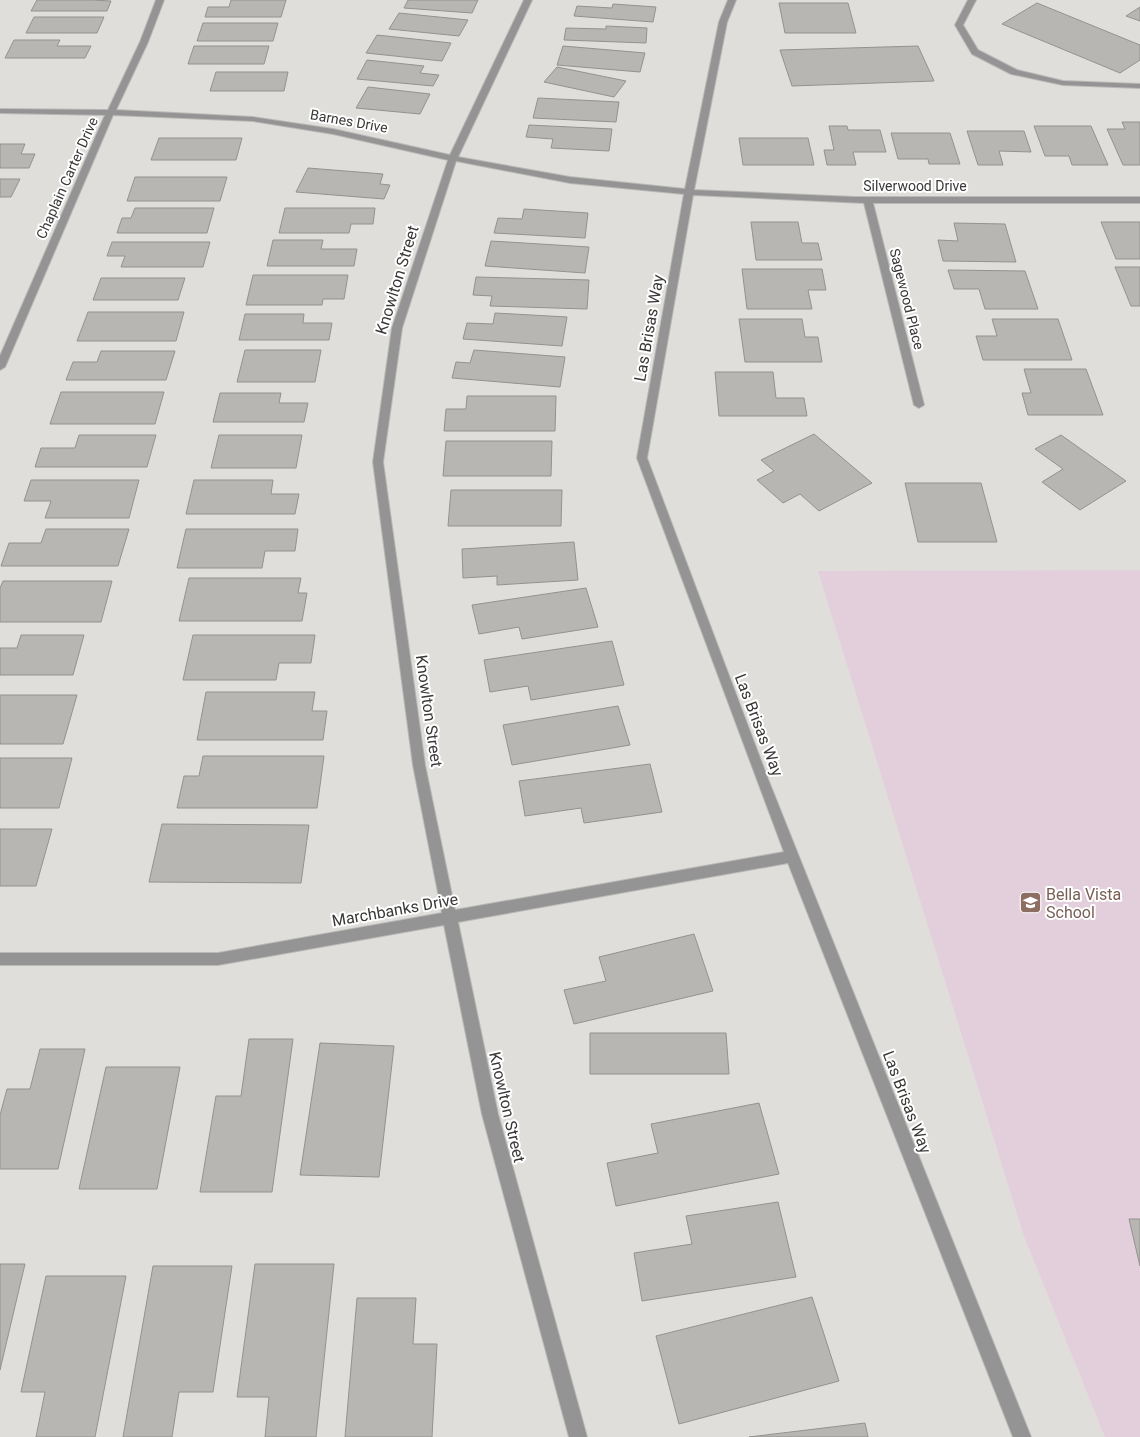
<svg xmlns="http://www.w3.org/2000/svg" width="1140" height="1437" viewBox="0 0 1140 1437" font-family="Roboto,sans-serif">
<rect width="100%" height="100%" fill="#e0dedb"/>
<path fill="#e3cedc" d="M1140,570V1437H1105L1024,1236L818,571Z"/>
<path fill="#b8b6b3" stroke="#94928f" d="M37,0H92L111,1L107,11H31Z
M231,0H286L281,17H205L208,7H229Z
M408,0H478L472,13L404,8Z
M779,3H848L856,33H785Z
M1037,3L1140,45V60L1120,73L1002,24Z
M613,4L656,7L653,22L574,16L577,6L612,8Z
M1140,7V21L1126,16Z
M399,13L468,20L459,36L389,29Z
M34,17H104L97,33H26Z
M203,23H278L273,41H197Z
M606,26L647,28L646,43L564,40L566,28L606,29Z
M377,35L451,43L442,61L366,53Z
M14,40H60L57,46H91L85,58H5Z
M194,46H269L264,64H188Z
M563,46L645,53L640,72L557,65Z
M918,46L934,81L792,86L780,50Z
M367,60L424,66L420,73L439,75L433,86L357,79Z
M557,67L626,81L614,97L544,82Z
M216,72H288L284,91H210Z
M368,87L430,94L420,114L356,108Z
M538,98L619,102L616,122L533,118Z
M1122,122H1140V165H1123L1107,129H1125Z
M529,125L612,129L609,151L551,148L553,139L526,137Z
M829,126H847L848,130H880L886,152H853L856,165H827L824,150H834Z
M1034,126H1091L1108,165H1072L1069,156H1045Z
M967,131H1024L1031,152L999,151L1003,165H978Z
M891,133H950L960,164H929L928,159H898Z
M159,138H242L236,160H151Z
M739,138H808L814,165H743Z
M0,144H25L21,154H35L29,168H0Z
M308,168L383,174L380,184L390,185L384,199L296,192Z
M135,177H227L220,201H127Z
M0,179H20L11,197H0Z
M135,208H214L207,233H117L122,218H131Z
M285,208H375L373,224H351L349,233H279Z
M524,209L588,213L585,238L494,233L498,218L522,219Z
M751,222H798L802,243H818L822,260H756Z
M1101,222H1140V259H1116Z
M954,223L1005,224L1016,262L943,261L938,240L958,241Z
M273,240H323L321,249H357L354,266H267Z
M491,241L589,247L585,273L485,266Z
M112,242H210L203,267H121L125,256H107Z
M1115,267H1140V306H1131Z
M742,269H822L826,290H808L812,309H747Z
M948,270L1025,271L1038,309H985L979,289H954Z
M253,275H348L344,299H323L322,305H246Z
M476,277L589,280L587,309L490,306L492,296L473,295Z
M101,278H185L178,300H93Z
M88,312H184L176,341H77Z
M495,313L567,317L562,346L463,339L467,323L493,324Z
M245,314H304L303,323H332L329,340H239Z
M739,319H802L805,337H818L822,362H745Z
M992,319H1058L1072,360H983L976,336H997Z
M245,350H321L315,382H237Z
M474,350L565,357L560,387L452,378L456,362L470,363Z
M101,351H175L166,380H66L73,362H97Z
M1024,369H1086L1103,415H1028L1022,393H1031Z
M715,372H773L776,398H804L807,416H719Z
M61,392H164L155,424H50Z
M220,393H281L279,403H308L304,422H213Z
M467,396H556L555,431H444L446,409H466Z
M814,434L872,483L819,511L800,494L783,503L757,480L774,471L761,460Z
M79,435H156L147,467H35L41,448H75Z
M219,435H302L296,468H211Z
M1061,435L1126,481L1080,510L1042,482L1063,469L1035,449Z
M446,441H552L551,476H443Z
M31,480H139L129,518H45L51,501H24Z
M194,480H273L271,494H299L295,514H186Z
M905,483H981L997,542H918Z
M451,490H562L561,526H448Z
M46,529H129L118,566H1L9,543H41Z
M186,529H298L295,551H265L262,568H177Z
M574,542L578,580L497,585V576L463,578L462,549Z
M189,578H301L298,593H307L302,621H179Z
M3,581H112L101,622H0V588Z
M586,588L598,627L522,639L519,627L479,634L472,605Z
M21,635H84L73,675H0V648H17Z
M193,635H315L311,663H279L276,680H183Z
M612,641L624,685L531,700L528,686L490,692L484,660Z
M206,692H315L312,711H327L323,740H197Z
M0,695H77L63,744H0Z
M618,706L630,745L512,765L503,725Z
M203,756H324L317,808H177L184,776H199Z
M0,758H72L59,808H0Z
M650,764L662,812L584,823L581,808L525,816L519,781Z
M162,824L309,825L301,883L149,882Z
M0,829H52L36,886H0Z
M694,934L713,991L574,1024L564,990L606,981L599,957Z
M590,1033H726L729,1074H590Z
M249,1039H293L272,1192H200L216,1096H241Z
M320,1043L394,1046L379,1177L300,1175Z
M40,1049H85L58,1169H0V1115L7,1089H30Z
M106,1067H180L157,1189H79Z
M759,1103L779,1174L616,1206L607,1163L658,1153L651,1124Z
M778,1202L796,1277L642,1301L634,1253L692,1244L686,1216Z
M1129,1219H1140V1266Z
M0,1264H25L0,1370Z
M255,1264H334L316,1437H265L269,1397H237Z
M153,1266H232L213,1392H179L172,1437H123Z
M46,1276H126L95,1437H36L45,1392H21Z
M812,1297L839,1381L679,1424L656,1336Z
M357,1298H416L413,1344H437L432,1437H345Z
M865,1423L868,1437H749Z"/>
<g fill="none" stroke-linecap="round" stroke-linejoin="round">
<defs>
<path id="minor" d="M156,0H164L148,42L116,110L253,117L333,129L450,155L524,0H532L458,157L570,177L685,189L719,22L728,0H736L727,22L694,190L855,197H1140V203H873L924,405L919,408L914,405L864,203L693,195L647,458L768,779L1031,1437H1013L788,863L458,922L498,1114L587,1437H569L482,1114L444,925L218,965H0V953H218L442,913L413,765L373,462L392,328L448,160L333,134L253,121L113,115L5,367L0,370V356L105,115L0,113V109L108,110L140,42ZM456,161L570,183L684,194L637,458L784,852L455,910L425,765L383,462L402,328Z
M968,0H976L963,25L978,50L1017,70L1063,81L1140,84V88L1063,85L1011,74L972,54L955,25Z"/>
</defs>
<use href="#minor" stroke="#bbb9b7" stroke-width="2"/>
<use href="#minor" fill="#959495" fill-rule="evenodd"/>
</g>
<defs>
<symbol id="school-square" viewBox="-11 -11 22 22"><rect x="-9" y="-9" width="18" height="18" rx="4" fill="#8d6e63" stroke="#fff"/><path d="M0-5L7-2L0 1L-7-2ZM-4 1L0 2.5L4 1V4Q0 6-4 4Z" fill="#fff"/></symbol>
</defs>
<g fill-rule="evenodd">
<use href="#school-square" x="1018" y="890" width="25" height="25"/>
</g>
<g text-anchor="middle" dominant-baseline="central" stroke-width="4" stroke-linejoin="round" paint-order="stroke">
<g font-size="14" fill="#393837" stroke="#fff">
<text transform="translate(349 121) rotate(10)">Barnes Drive</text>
<text transform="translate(67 178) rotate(-66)">Chaplain Carter Drive</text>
<text x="915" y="186">Silverwood Drive</text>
<text transform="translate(907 299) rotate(76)">Sagewood Place</text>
</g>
<g font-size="16" fill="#393837" stroke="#fff">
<text transform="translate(397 280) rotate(-73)">Knowlton Street</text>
<text transform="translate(649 328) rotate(-80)">Las Brisas Way</text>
<text transform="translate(429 711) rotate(82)">Knowlton Street</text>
<text transform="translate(759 725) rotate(69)">Las Brisas Way</text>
<text transform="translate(395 910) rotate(-10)">Marchbanks Drive</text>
<text transform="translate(907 1102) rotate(69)">Las Brisas Way</text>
<text transform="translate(507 1107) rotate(77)">Knowlton Street</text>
</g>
<g font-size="16" fill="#785e54" stroke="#fff" text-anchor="start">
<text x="1046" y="894">Bella Vista<tspan x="1046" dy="18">School</tspan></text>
</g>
</g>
</svg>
